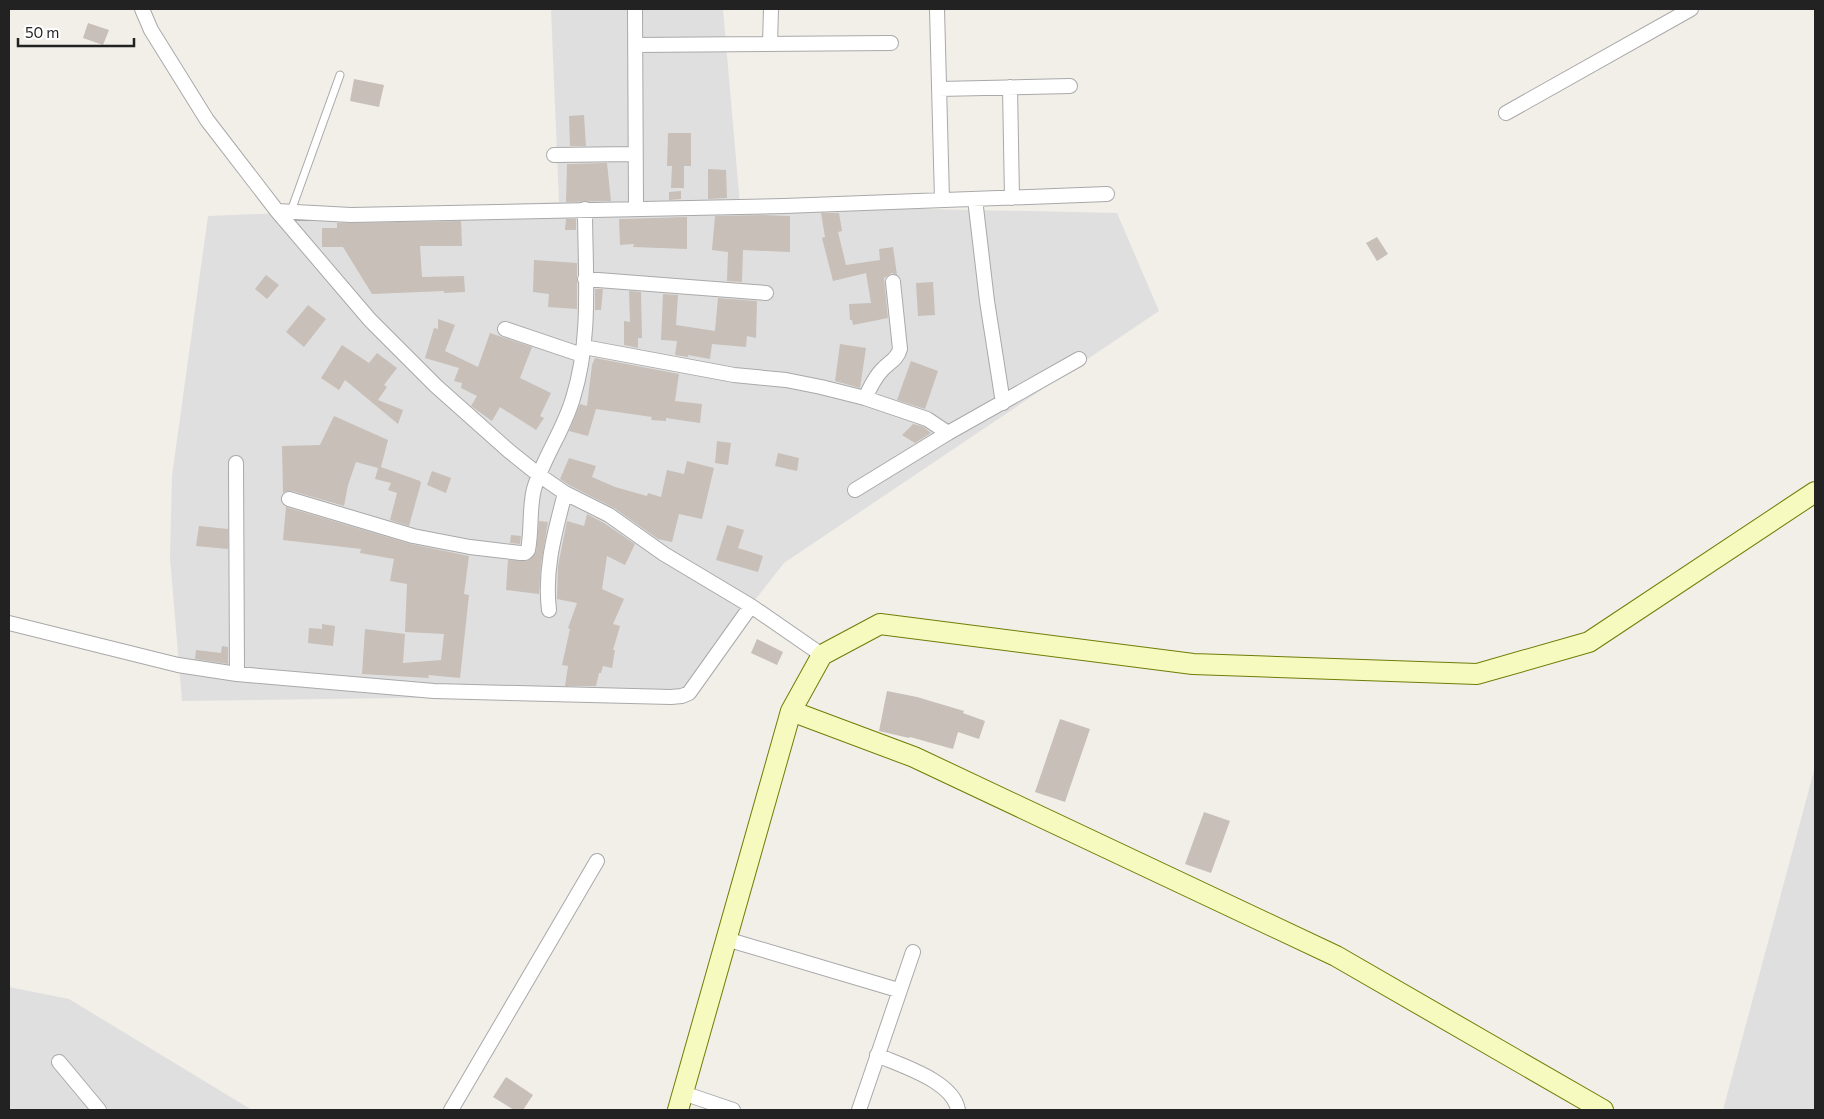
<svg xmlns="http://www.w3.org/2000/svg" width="1824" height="1119" viewBox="0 0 1824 1119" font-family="Commissioner,sans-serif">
<rect width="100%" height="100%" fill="#f2efe9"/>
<path fill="#e0dfdf" d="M551,9H723L740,205L1117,213L1159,311L784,563L681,694L182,701L170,558L172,476L208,216L559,202Z
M1815,767V1110H1723Z
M9,987L69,999L252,1110H9Z"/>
<path fill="#c7bfb8" d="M88,23L109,30L103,45L83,38Z
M354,79L384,85L379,107L350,101Z
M584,115L586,146H570L569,116Z
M668,133H691V166H684V188H671L672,166H667Z
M607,163L611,201L566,202L567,164Z
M708,169L726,170L727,198L708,199Z
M681,191V199L669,200V192Z
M821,213H839L842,231L838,232L846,265L880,260L879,249L893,247L897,275L892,273L884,278L888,318L853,325L852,320H850L849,304L871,303L866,273L833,281L822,238L825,237Z
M763,215L790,216V252L743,250L742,282L727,281L728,252L712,250L715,216Z
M687,217V249L633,247L634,244L620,245L619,219Z
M566,219H576V230H565Z
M461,221L462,246H420L422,277L464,276L465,292L444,293V291L372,294L343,247H322V228H337V223Z
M1377,237L1388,254L1377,261L1366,243Z
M534,260L577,263V309L548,307L549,294L533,292Z
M266,275L279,285L267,299L255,289Z
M933,282L935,315L918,316L916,283Z
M595,289H603L601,310H595Z
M629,291L641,292L642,338H638V348L624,345V321L630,322Z
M663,294L678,295L676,325L715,331L718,298L757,301L756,338L747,336L746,347L712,344L710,359L688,355V357L675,355L677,341L661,340Z
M308,305L326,319L304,347L286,332Z
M438,319L455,325L445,351L478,367L490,333L532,347L520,378L551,393L540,416L544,418L536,430L500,407L492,421L471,406L477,396L461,388L462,383L454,381L459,368L425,358L434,328L438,329Z
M840,344L866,348L860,388L835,381Z
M342,345L369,363L377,353L397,368L384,385L387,387L378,400L403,410L398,424L345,380L339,390L321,378Z
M595,358L679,374L675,401L702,404L700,423L666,418V421L651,420L652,417L596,409L588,436L569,431L580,404L587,406L592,365Z
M911,361L938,371L925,409L897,400Z
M334,416L388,440L381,467L420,481L421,483L409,526L390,520L397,493L388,490L391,483L375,479L378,468L356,462L348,485L344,506L292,491H287L283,493L282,446L320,445Z
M913,424L922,426L931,433L915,443L902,435Z
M717,441L731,443L728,465L715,463Z
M778,453L799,458L797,471L775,466Z
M569,458L596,466L592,477L615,487L647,496L648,493L661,497L667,470L684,474L687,461L714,468L702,519L679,514L672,542L658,539L614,508L569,485L560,479Z
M432,471L451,478L446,493L427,485Z
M286,507L411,544L469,556L464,594L469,595L460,678L428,675L429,678L362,674L365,629L405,634L403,663L441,660L444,634L405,632L407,584L390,581L394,559L360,553L361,549L283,540Z
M587,514L604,523L635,544L625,565L607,556L602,589L624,599L613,624L620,626L613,650H615L612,668L603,666L601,673H599L596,686H565L568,666L562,665L570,629L568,628L577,603L557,599L558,566L567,521L584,526Z
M539,521L548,522L541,564L539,594L506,590L508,560L528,561L536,552Z
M727,525L744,530L738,548L763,556L758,572L716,560Z
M199,526L228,529V549L196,546Z
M511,535L521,536L520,544L510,543Z
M322,624L335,626L333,646L308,643L309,628L322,629Z
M757,639L783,652L777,665L751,653Z
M222,646L228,647V664L195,659L196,650L221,653Z
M887,691L917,697L964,711L963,713L985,721L979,739L958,732L953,749L910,737L909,738L879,731Z
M1060,719L1090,729L1065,802L1035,792Z
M1204,812L1230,821L1211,873L1185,864Z
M506,1077L533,1095L523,1110H514L493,1097Z"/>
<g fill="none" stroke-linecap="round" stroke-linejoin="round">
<defs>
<path id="lane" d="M291,211L340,75"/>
<path id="street" d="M142,9L151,30L207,120L277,211L370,320L436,386L509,451L539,475L565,493L609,515L664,554L751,606L822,655
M635,9L636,208
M937,9L942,200
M770,44L771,9
M635,45L891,43
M1010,87L1012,198
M939,89L1070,86
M1506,113L1691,9
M554,155L635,154
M975,199L987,301L1003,403
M277,211L351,215L784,206L1107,194
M585,279L766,293
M505,329L582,355
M584,347L734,375L786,380L821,387L865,398L927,419L948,433
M865,398C870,388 874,378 882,370C889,362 897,360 900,349L893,282
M236,463L237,674
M855,490L948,433L1079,359
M289,499L413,536L470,547L520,553H525L528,550C532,530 529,509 534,489C543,458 564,430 573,398C592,338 585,271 585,209
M549,610C544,569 555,532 565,493
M9,623L178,665L237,674L434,691L671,697L682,696L689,693L751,606
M726,939L898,990
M877,1055C902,1066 953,1081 958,1110
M59,1062L99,1110
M683,1093L733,1110
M451,1110L597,861
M859,1110L913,952"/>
<path id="secondary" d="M791,711L914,757L1336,956L1603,1110
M678,1110L791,711L822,655L880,624L1193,664L1477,674L1589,642L1815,492"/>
</defs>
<use href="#lane" stroke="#a9a9a9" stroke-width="9"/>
<use href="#street" stroke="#a9a9a9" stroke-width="16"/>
<use href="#secondary" stroke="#707d05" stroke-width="22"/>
<use href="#lane" stroke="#fff" stroke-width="7"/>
<use href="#street" stroke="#fff" stroke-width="14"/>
<use href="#secondary" stroke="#f7fabf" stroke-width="20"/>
</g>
<rect width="1824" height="1119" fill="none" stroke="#222222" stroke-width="20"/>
<path d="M18 38v8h116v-8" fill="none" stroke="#222222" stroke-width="2.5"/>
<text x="25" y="38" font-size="15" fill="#222222" stroke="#ffffff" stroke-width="4" paint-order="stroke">50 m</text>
</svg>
